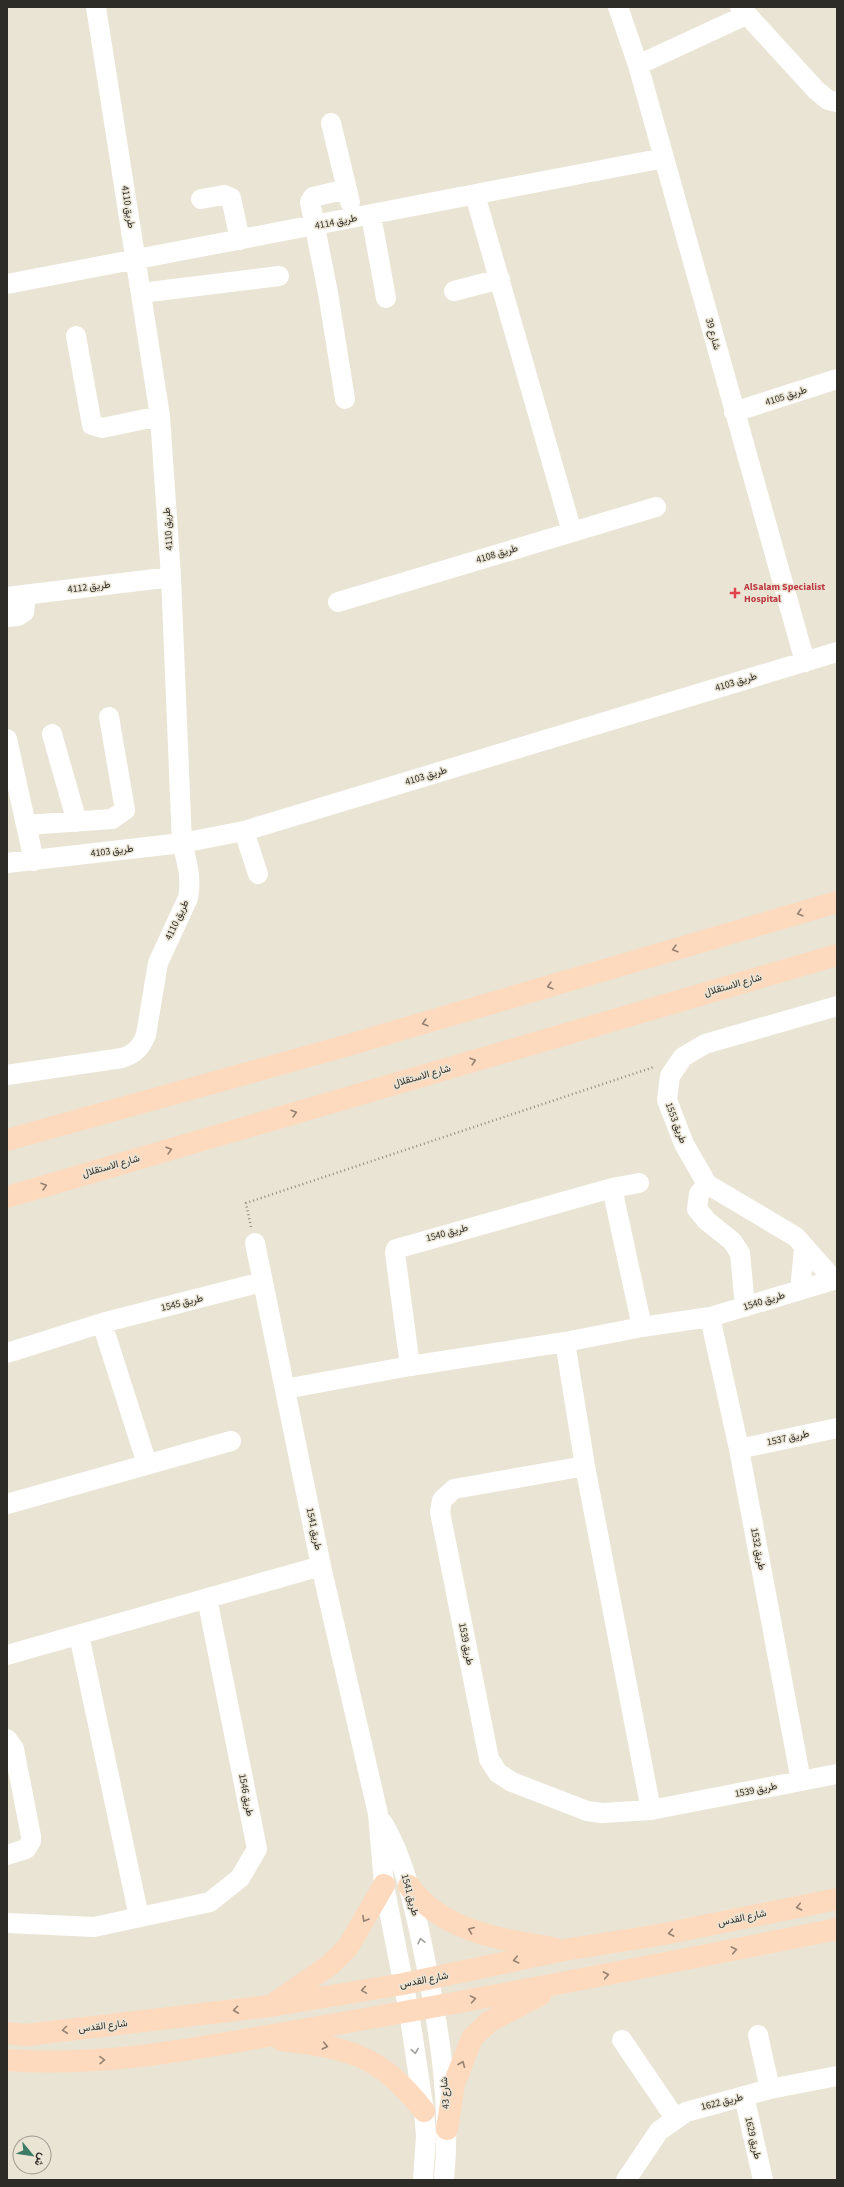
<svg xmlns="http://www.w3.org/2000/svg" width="844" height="2187" viewBox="0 0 844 2187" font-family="'Source Sans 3',Vazirmatn,sans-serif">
<rect width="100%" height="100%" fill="#eae4d5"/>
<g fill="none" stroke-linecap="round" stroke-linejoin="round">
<path stroke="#908c81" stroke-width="2.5" stroke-dasharray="1 3" stroke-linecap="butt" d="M251,1227L246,1203L654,1067"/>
<path stroke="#fff" stroke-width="20" d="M618,7L638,65L805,662
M740,7L816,90L828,100L837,102
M638,65L746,15
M331,123L350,202
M475,195L572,532
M201,199L224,195L231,198L240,240
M371,215L386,298
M7,284L664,158
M454,291L500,279
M141,293L279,276
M76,336L92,425L102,428L160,416
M345,399L328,293L310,202L313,197L347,189
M734,412L837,379
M7,597L171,577
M338,602L656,507
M7,617L18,616L24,612L26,595
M52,734L77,822
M7,739L34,861
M26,825L112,819L125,810L109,717
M244,831L258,874
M7,863L182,843L244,831L837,652
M7,1075L122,1058C135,1054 141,1047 146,1035L158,963L188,898C192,879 187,862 182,843L171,577L160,416L96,7
M707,1184L699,1194L697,1209L707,1221L732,1241L740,1253L745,1307
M612,1188L642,1327
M255,1243L321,1566L378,1814L384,1885L409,2012L424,2111L426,2136L423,2180
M834,1280L796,1237L707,1184L684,1144L667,1100L670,1076L683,1057L705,1044L837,1006
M800,1290L804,1249
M710,1317L739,1449L801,1781
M102,1323L147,1464
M565,1342L585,1466L651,1810
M7,1353L102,1323L262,1282
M410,1366L395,1253L396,1249L612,1188L639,1183
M285,1389L410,1366L565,1342L642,1327L710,1317L837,1279
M739,1449L837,1428
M585,1466L454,1489L442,1500L440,1512L489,1759L498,1773L512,1782L587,1811L602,1813L651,1810L837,1774
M7,1504L231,1441
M79,1635L139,1917
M7,1655L321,1566
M7,1739L14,1749L31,1836V1841L26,1849L7,1855
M383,1823C405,1860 413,1903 422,1944C438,2022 452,2101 444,2180
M7,1923L94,1927L210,1902L240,1878L257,1849L207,1598
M758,2035L770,2089
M622,2040L675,2118
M744,2096L763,2180
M626,2180L659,2131L686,2112L770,2089L837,2076"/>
<path stroke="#fdd9bd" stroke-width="22" d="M7,1140L345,1046L837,902
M7,1197L837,955
M409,1886C443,1932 500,1939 553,1948
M276,2002L330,1965L348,1947L384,1885
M7,2033L26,2035L270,2006L403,1984L564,1950L659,1935L837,1899
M281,2040C350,2048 380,2055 424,2111
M7,2060C110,2068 212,2045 313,2028C488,1998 663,1964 837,1929
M447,2129L454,2084L472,2038L490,2021L540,1995"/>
</g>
<defs><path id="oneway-chevron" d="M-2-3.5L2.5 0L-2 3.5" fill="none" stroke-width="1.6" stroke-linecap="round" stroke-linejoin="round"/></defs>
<g stroke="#968272">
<use href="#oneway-chevron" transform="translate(800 913) rotate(164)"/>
<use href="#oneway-chevron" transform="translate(675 949) rotate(164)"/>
<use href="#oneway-chevron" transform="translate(550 986) rotate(164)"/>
<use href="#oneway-chevron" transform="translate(425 1023) rotate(164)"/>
<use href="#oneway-chevron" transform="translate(473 1061) rotate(-16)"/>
<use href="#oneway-chevron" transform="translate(294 1113) rotate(-16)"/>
<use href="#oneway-chevron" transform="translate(169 1150) rotate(-16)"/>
<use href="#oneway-chevron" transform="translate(44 1186) rotate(-16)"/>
<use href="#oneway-chevron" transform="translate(799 1907) rotate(168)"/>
<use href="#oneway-chevron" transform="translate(365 1919) rotate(120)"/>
<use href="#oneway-chevron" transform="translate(471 1930) rotate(-159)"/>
<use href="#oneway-chevron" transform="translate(671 1933) rotate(169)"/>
<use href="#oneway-chevron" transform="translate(734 1950) rotate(-11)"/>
<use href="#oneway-chevron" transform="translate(516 1960) rotate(167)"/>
<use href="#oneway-chevron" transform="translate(606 1975) rotate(-11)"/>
<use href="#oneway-chevron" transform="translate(364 1990) rotate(171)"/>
<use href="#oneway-chevron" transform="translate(473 1999) rotate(-10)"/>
<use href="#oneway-chevron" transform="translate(236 2010) rotate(173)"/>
<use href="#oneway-chevron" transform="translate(65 2030) rotate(173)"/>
<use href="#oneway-chevron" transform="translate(325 2046) rotate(11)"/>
<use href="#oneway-chevron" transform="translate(102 2060) rotate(-2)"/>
<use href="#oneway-chevron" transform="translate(462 2064) rotate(-68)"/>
</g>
<g stroke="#a1a09d">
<use href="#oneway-chevron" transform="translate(421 1941) rotate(-102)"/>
<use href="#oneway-chevron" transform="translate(415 2051) rotate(81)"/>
</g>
<path fill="#e0444e" stroke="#eae4d5" stroke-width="1.5" d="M733 587h4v4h4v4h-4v4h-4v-4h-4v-4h4z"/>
<g text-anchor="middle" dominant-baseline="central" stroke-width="3" stroke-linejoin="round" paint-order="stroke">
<g font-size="10" fill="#2e2c26" stroke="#eae4d5">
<text transform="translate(128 207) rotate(81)">طريق 4110</text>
<text transform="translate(336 222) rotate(-11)">طريق 4114</text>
<text transform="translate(713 334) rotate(75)">شارع 39</text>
<text transform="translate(786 396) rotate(-18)">طريق 4105</text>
<text transform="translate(168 529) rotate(-94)">طريق 4110</text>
<text transform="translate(497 554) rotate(-17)">طريق 4108</text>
<text transform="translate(89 587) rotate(-7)">طريق 4112</text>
<text transform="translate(736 682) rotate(-17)">طريق 4103</text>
<text transform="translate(426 776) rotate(-17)">طريق 4103</text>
<text transform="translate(112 851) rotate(-7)">طريق 4103</text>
<text transform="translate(177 920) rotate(-65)">طريق 4110</text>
<text transform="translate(733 985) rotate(-16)">شارع الاستقلال</text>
<text transform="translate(422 1076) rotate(-16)">شارع الاستقلال</text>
<text transform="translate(676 1123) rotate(69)">طريق 1553</text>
<text transform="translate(111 1166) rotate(-16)">شارع الاستقلال</text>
<text transform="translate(447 1233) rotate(-15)">طريق 1540</text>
<text transform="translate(764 1301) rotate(-17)">طريق 1540</text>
<text transform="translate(182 1303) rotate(-14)">طريق 1545</text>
<text transform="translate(788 1438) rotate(-12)">طريق 1537</text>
<text transform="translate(314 1529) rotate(78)">طريق 1541</text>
<text transform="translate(758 1549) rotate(79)">طريق 1532</text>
<text transform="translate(466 1644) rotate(79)">طريق 1539</text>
<text transform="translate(756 1790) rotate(-11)">طريق 1539</text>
<text transform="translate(246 1795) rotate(79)">طريق 1546</text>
<text transform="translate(410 1895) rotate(75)">طريق 1541</text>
<text transform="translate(742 1918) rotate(-12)">شارع القدس</text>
<text transform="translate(424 1980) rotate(-11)">شارع القدس</text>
<text transform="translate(103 2026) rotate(-7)">شارع القدس</text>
<text transform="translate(445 2093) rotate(-94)">شارع 43</text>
<text transform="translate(722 2102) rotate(-14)">طريق 1622</text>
<text transform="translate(753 2138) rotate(77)">طريق 1629</text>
</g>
<g font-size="10" font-weight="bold" fill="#be3a42" stroke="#eae4d5" text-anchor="start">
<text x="744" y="587">AlSalam Specialist<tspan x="744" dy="12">Hospital</tspan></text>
</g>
</g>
<rect width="844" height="2187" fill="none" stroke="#2e2c26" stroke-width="16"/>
<g transform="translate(32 2155) rotate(119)"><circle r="19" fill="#eae4d5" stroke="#9f9a8f"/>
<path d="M0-3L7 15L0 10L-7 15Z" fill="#3d7b67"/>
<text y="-6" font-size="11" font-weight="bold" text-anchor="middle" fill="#2e2c26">ش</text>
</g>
</svg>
